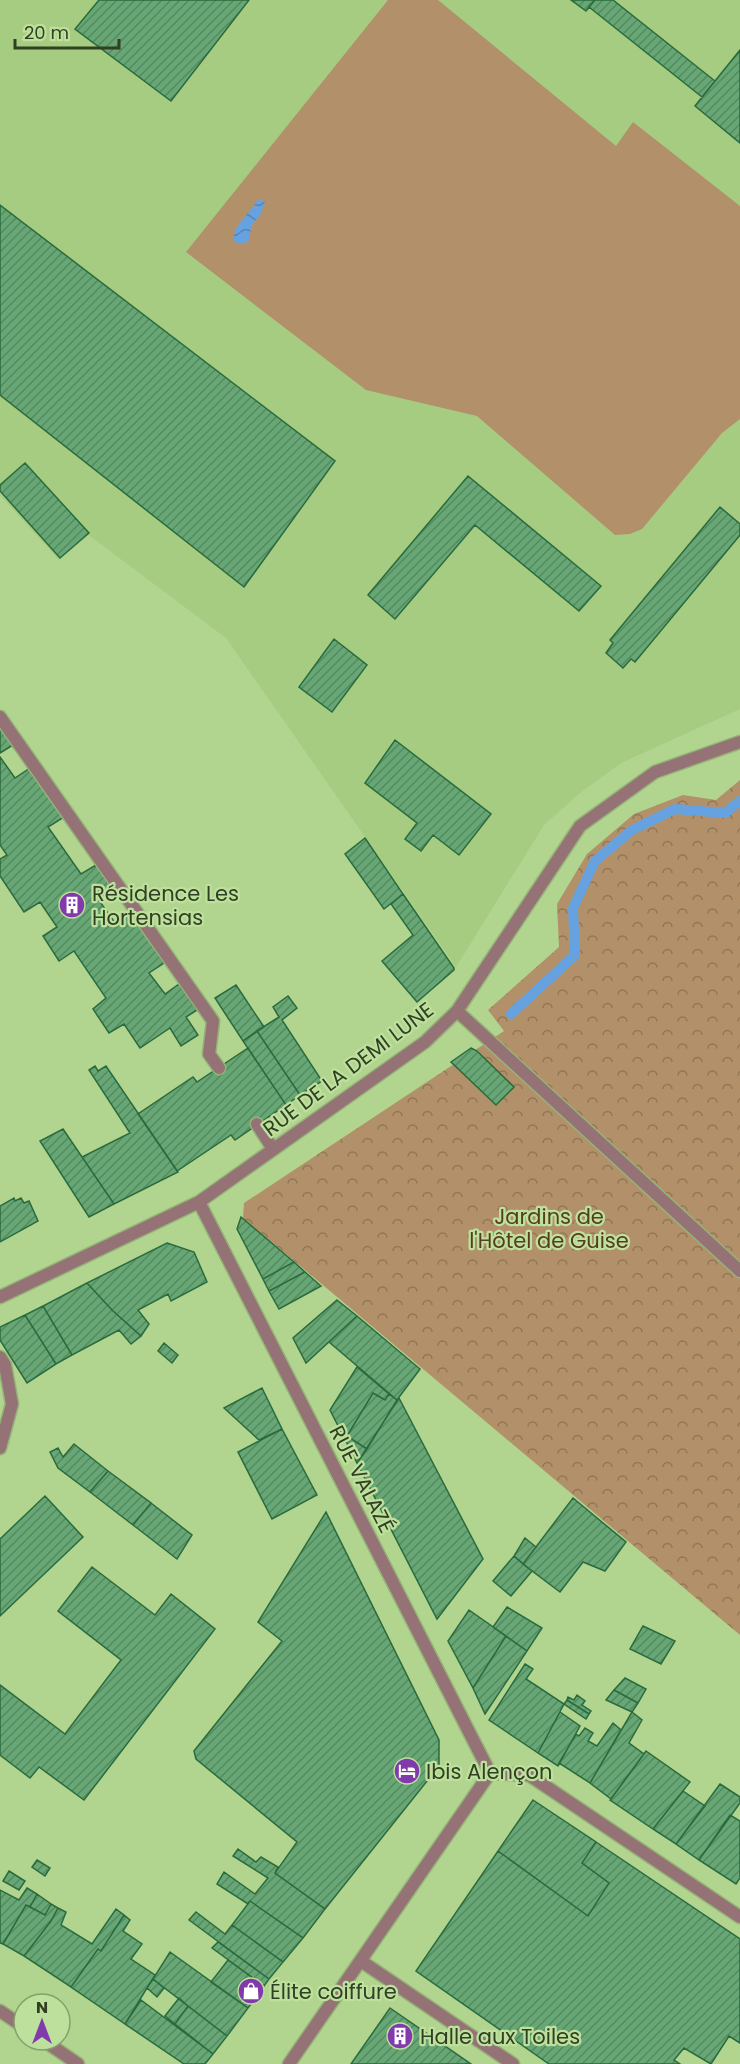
<svg xmlns="http://www.w3.org/2000/svg" width="740" height="2064" viewBox="0 0 740 2064" font-family="Poppins,sans-serif">
<defs>
<pattern id="forest-crowns" width="20" height="18" patternUnits="userSpaceOnUse" patternTransform="scale(1.5)"><rect width="20" height="18" fill="#b29069"/><path d="M2 6a3 3 0 1 1 6 0M12 15a3 3 0 1 1 6 0" fill="none" stroke="#917756"/></pattern>
<pattern id="water-waves" width="16" height="10" patternUnits="userSpaceOnUse" patternTransform="scale(1.5)"><rect width="16" height="10" fill="#66a2e0"/><path d="M0 5q4-4 8 0t8 0" fill="none" stroke="#5585b5"/></pattern>
<pattern id="building-hatch" width="6" height="6" patternUnits="userSpaceOnUse" patternTransform="scale(1.5)"><rect width="6" height="6" fill="#66a775"/><path d="M-1 1l2-2M0 6l6-6M5 7l2-2" fill="none" stroke="#558960"/></pattern>
</defs>
<rect width="100%" height="100%" fill="#b1d48f"/>
<path fill="#a5cc80" d="M0,0H740V709L623,762L581,792L544,825L456,967L226,638L86,533L59,560L0,495Z"/>
<path fill="#b29069" d="M388,0H438L616,146L633,122L740,206V419L722,433L642,529L630,534L615,535L477,416L366,390L186,252Z"/>
<path fill="url(#forest-crowns)" d="M740,780V1635L243,1218L244,1203L504,1031L488,1010L559,947L557,904L587,854L634,814L683,795L716,800Z"/>
<path fill="url(#water-waves)" d="M259,199L265,202L260,215L252,225L248,242L238,244L233,239L236,228Z"/>
<g fill="none" stroke-linecap="round" stroke-linejoin="round">
<path stroke="#66a2e0" stroke-width="10" d="M511,1014L575,955L573,908L595,861L632,830L675,809L725,813L740,801"/>
</g>
<path fill="url(#building-hatch)" stroke="#2a6b3d" stroke-width="1.5" d="M99,0H249L171,101L75,29Z
M571,0H595L586,11Z
M595,0H613L715,81L702,97L589,7Z
M740,50V143L695,106Z
M0,205L335,461L244,587L0,395Z
M25,463L89,533L60,558L0,491V485Z
M468,476L601,586L579,611L475,525L395,619L368,595Z
M720,507L740,524V535L635,662L631,659L623,668L606,653L613,643L610,640Z
M334,639L367,665L332,712L299,687Z
M0,725L13,745L0,753Z
M395,740L491,814L459,855L433,835L421,851L405,839L417,823L365,783Z
M0,757L15,778L30,768L64,817L48,827L81,874L96,865L113,889L98,899L115,923L130,912L164,963L149,973L165,994L179,984L197,1010L186,1017L198,1035L181,1046L170,1028L140,1048L124,1024L109,1033L93,1009L106,998L74,951L59,961L43,936L57,927L40,902L24,912L0,876V859L7,855L0,845Z
M365,838L403,894L384,909L345,854Z
M403,894L454,968V970L417,1002L382,961L413,935L391,904Z
M236,985L264,1027L243,1041L215,998Z
M288,996L297,1008L282,1020L322,1081L300,1095L257,1031L279,1017L273,1007Z
M257,1031L300,1095L286,1105L243,1041Z
M248,1048L286,1105L235,1140L231,1135L177,1171L138,1114L193,1077L197,1082Z
M471,1048L477,1051L514,1087L496,1105L451,1062Z
M95,1066L98,1071L106,1066L178,1172L114,1204L82,1157L130,1133L89,1070Z
M63,1129L114,1204L89,1217L40,1141Z
M14,1198L15,1201L21,1198L24,1203L29,1201L38,1221L0,1242V1206Z
M241,1217L294,1262L263,1279L237,1229Z
M167,1243L194,1252L207,1282L171,1301L168,1294L138,1310L149,1324L141,1336L112,1310L87,1283Z
M294,1262L305,1272L269,1291L263,1279Z
M305,1272L321,1286L279,1309L269,1291Z
M87,1283L112,1310L141,1336L131,1344L119,1330L72,1355L43,1306Z
M337,1300L357,1316L306,1363L293,1338Z
M43,1306L72,1355L56,1364L25,1315Z
M25,1315L56,1364L27,1383L0,1340V1327Z
M357,1316L420,1369L397,1400L329,1342Z
M164,1343L178,1355L172,1363L158,1351Z
M357,1367L389,1394L385,1400L373,1393L347,1436L367,1449L357,1463L330,1410Z
M262,1388L282,1429L259,1440L224,1408Z
M373,1393L385,1400L389,1394L397,1400L367,1449L347,1436Z
M399,1398L483,1559L437,1619L357,1463Z
M282,1429L317,1495L272,1519L238,1452Z
M74,1444L108,1471L90,1492L58,1468L50,1452L58,1448L63,1457Z
M108,1471L151,1503L133,1525L90,1492Z
M45,1496L83,1537L0,1616V1539Z
M573,1498L626,1542L605,1571L583,1562L560,1592L523,1564Z
M151,1503L192,1535L177,1559L133,1525Z
M326,1512L439,1740V1766L325,1909L275,1873L297,1842L196,1759L194,1751L282,1641L258,1622Z
M525,1538L536,1547L523,1564L514,1556Z
M514,1556L532,1571L511,1596L493,1581Z
M92,1567L155,1615L171,1594L215,1629L84,1800L39,1767L30,1778L0,1755V1685L65,1734L121,1660L58,1611Z
M507,1607L542,1628L527,1651L493,1627Z
M469,1610L506,1636L473,1688L448,1641Z
M643,1626L675,1641L661,1664L630,1649Z
M506,1636L527,1651L485,1714L473,1688Z
M525,1664L533,1669L526,1679L564,1704L538,1753L489,1720Z
M625,1678L646,1689L638,1703L614,1690Z
M614,1690L638,1703L632,1712L606,1700Z
M577,1695L585,1701L582,1705L591,1711L589,1714L567,1700L568,1697L574,1700Z
M567,1700L589,1714L586,1719L564,1704Z
M560,1712L580,1726L558,1766L538,1753Z
M632,1712L642,1720L629,1743L644,1754L611,1799L590,1783Z
M613,1723L621,1730L590,1783L559,1763L576,1734L579,1736L585,1728L593,1733L588,1741L597,1746Z
M646,1751L690,1782L653,1829L610,1800Z
M720,1784L740,1797V1803L699,1860L676,1844Z
M683,1791L705,1806L676,1844L653,1829Z
M533,1800L596,1842L582,1863L609,1883L588,1916L498,1851Z
M730,1815L740,1821V1878L736,1884L699,1860Z
M596,1842L740,1939V2043L729,2036L711,2064L684,2048L674,2060L680,2064H549L416,1971L498,1851L588,1916L609,1883L582,1863Z
M238,1849L256,1862L261,1857L278,1867L275,1873L325,1909L303,1938L250,1901L248,1904L217,1884L224,1872L255,1894L268,1878L233,1856Z
M37,1860L50,1868L45,1876L32,1867Z
M9,1871L25,1881L19,1890L3,1881Z
M27,1888L37,1894L30,1907L26,1905L3,1944L0,1943V1890L19,1900Z
M37,1894L51,1904L45,1915L30,1907Z
M250,1901L303,1938L283,1962L232,1925Z
M51,1904L58,1908L51,1921L24,1956L3,1944L26,1905L45,1915Z
M58,1908L66,1912L61,1925L92,1944L116,1909L124,1915L101,1951L98,1949L71,1987L24,1956L51,1921Z
M196,1912L225,1934L232,1925L283,1962L269,1979L189,1920Z
M124,1915L130,1920L123,1931L142,1944L131,1959L155,1975L125,2024L71,1987L98,1949L101,1951Z
M218,1942L269,1979L264,1986L212,1948Z
M170,1952L248,2008L227,2036L153,1979Z
M228,1960L264,1986L248,2008L211,1982Z
M153,1979L164,1988L157,1997L147,1988Z
M179,1998L188,2006L175,2024L165,2016Z
M141,2000L213,2054L205,2064H184L125,2024Z
M188,2006L227,2036L213,2054L175,2024Z
M390,2008L471,2064H351Z"/>
<g fill="none" stroke-linecap="round" stroke-linejoin="round">
<defs>
<path id="service" d="M0,717L213,1021L209,1054L219,1068
M457,1011L740,1271
M257,1124L273,1149
M0,1357L5,1365L12,1404L0,1448"/>
<path id="minor" d="M199,1202L490,1773
M0,1297L199,1202L425,1042L457,1011L580,826L655,772L740,742
M490,1773L529,1775L740,1917
M361,1961L513,2064
M289,2064L490,1773"/>
<path id="tertiary" d="M0,2011L24,2027
M43,2040L78,2064"/>
</defs>
<use href="#service" stroke="#95b377" stroke-width="15"/>
<use href="#minor" stroke="#95b377" stroke-width="15"/>
<use href="#tertiary" stroke="#95b377" stroke-width="15"/>
<use href="#service" stroke="#957276" stroke-width="12"/>
<use href="#minor" stroke="#957276" stroke-width="12"/>
<use href="#tertiary" stroke="#957276" stroke-width="12"/>
</g>
<defs>
<symbol id="building-disc" viewBox="-11 -11 22 22"><circle r="9.5" fill="#8139ac" stroke="#bde19c"/><path d="M-4-6H4V6H1V3H-1V6H-4ZM-2.5-4.3h1.7v1.8h-1.7ZM.8-4.3h1.7v1.8H.8ZM-2.5-1h1.7V.8h-1.7ZM.8-1h1.7V.8H.8Z" fill="#fff"/></symbol>
<symbol id="hotel-disc" viewBox="-11 -11 22 22"><circle r="9.5" fill="#8139ac" stroke="#bde19c"/><path d="M-6-4.5h1.5V1H6V5H4.5V3h-9V5H-6ZM-4 0a1.8 1.8 0 1 1 3.6 0ZM.5 0V-2.5h3Q6-2.5 6 0Z" fill="#fff"/></symbol>
<symbol id="shop-disc" viewBox="-11 -11 22 22"><circle r="9.5" fill="#8139ac" stroke="#bde19c"/><path d="M-5-2.5h2.3a2.7 3.5 0 0 1 5.4 0H5L5.5 6h-11ZM-1.5-2.5h3a1.5 2.3 0 0 0-3 0Z" fill="#fff"/></symbol>
</defs>
<g fill-rule="evenodd">
<use href="#building-disc" x="57" y="890" width="30" height="30"/>
<use href="#hotel-disc" x="392" y="1756" width="30" height="30"/>
<use href="#shop-disc" x="236" y="1976" width="30" height="30"/>
<use href="#building-disc" x="385" y="2021" width="30" height="30"/>
</g>
<g text-anchor="middle" dominant-baseline="central" stroke-width="4.5" stroke-linejoin="round" paint-order="stroke">
<g font-size="21" fill="#313f23" stroke="#bde19c" text-anchor="start">
<text x="92" y="893">Résidence Les<tspan x="92" dy="24">Hortensias</tspan></text>
<text x="426" y="1771">Ibis Alençon</text>
<text x="270" y="1991">Élite coiffure</text>
<text x="420" y="2036">Halle aux Toiles</text>
</g>
<g font-size="21" fill="#313f23" stroke="#bde19c">
<text transform="translate(348 1069) rotate(-37)">RUE DE LA DEMI LUNE</text>
<text transform="translate(362 1479) rotate(63)">RUE VALAZÉ</text>
</g>
<g font-size="21" fill="#563d1f" stroke="#bde19c">
<text x="549" y="1216">Jardins de<tspan x="549" dy="24">l'Hôtel de Guise</tspan></text>
</g>
</g>
<g transform="translate(42 2022)"><circle r="28" fill="#bde19c" stroke="#85a06c" stroke-width="1.5"/>
<path d="M0-4.5L10 22L0 15L-10 22Z" fill="#8139ac"/>
<text y="-9" font-size="16" font-weight="bold" text-anchor="middle" fill="#313f23">N</text>
</g>
<path d="M15 39v9h104v-9" fill="none" stroke="#313f23" stroke-width="3"/>
<text x="24" y="39" font-size="18" fill="#313f23" stroke="#bde19c" stroke-width="4.5" paint-order="stroke">20 m</text>
</svg>
